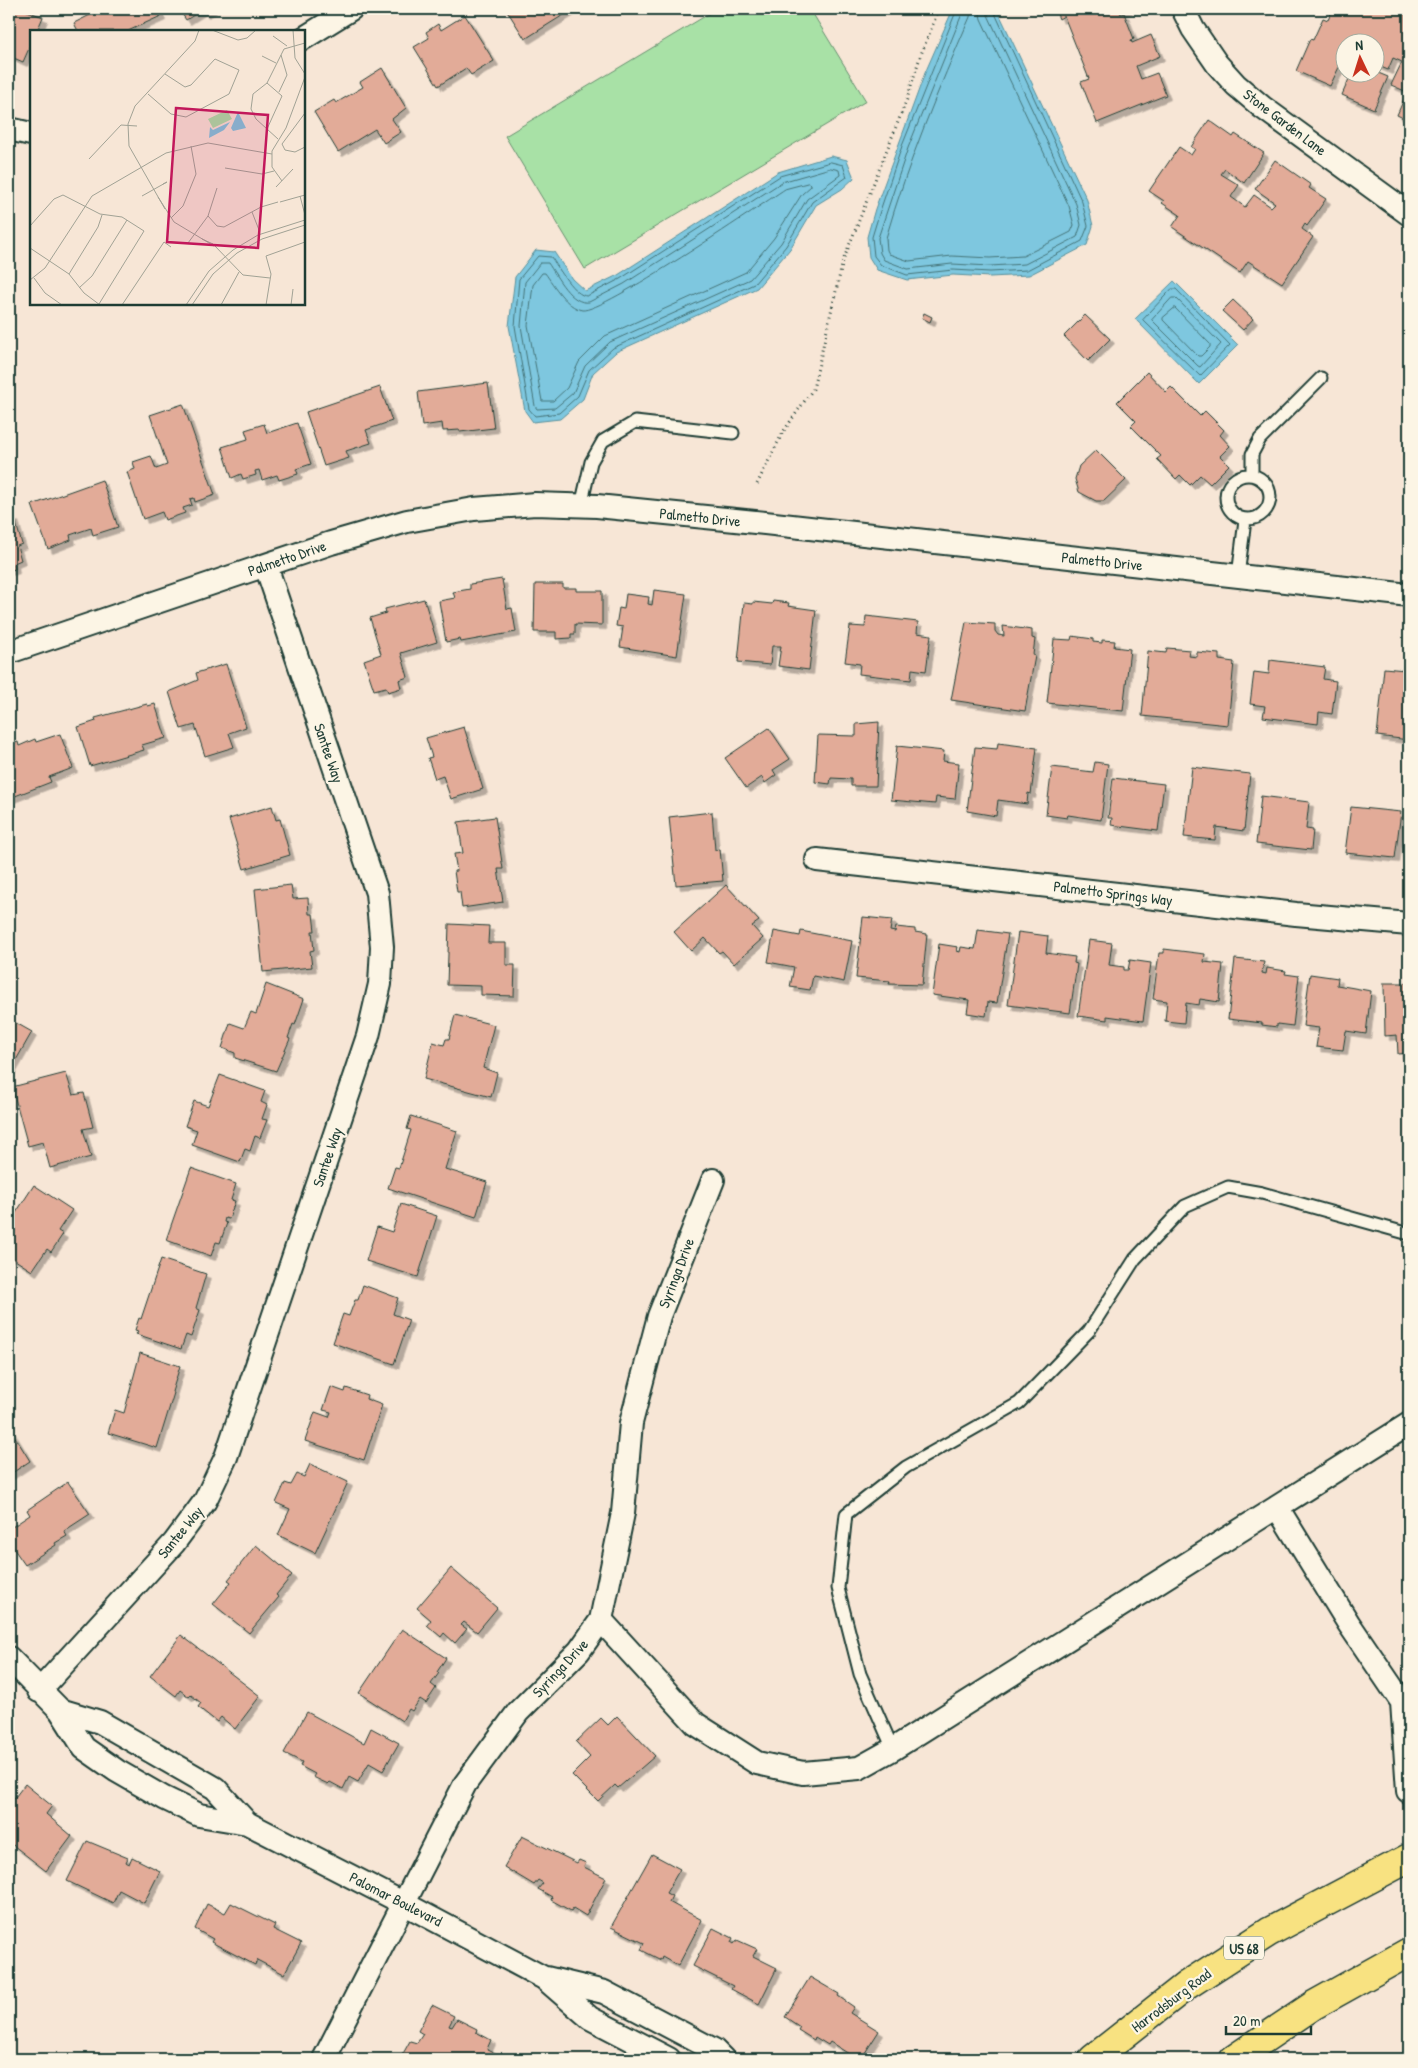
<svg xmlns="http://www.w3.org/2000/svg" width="1418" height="2068" viewBox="0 0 1418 2068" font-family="'Patrick Hand',sans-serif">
<defs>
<filter id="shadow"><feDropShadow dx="4.5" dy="4.5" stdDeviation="0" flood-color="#0004"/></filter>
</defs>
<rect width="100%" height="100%" fill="#f7e6d6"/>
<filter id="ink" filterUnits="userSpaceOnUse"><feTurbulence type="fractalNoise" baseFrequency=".02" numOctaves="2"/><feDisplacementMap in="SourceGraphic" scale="10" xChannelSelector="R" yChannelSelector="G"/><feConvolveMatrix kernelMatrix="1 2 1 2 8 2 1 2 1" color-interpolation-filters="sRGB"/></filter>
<g filter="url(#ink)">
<path fill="#a8e1a6" stroke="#648f6d" d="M717,9H810L866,101L585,269L505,136Z"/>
<path fill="#7ec7df" stroke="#58909b" d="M953,9H997L1087,200L1093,226L1087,245L1029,275L990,277L953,275L907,280L877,270L869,257L867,237L875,209L925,73Z
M831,156L847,160L854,178L842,189L816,205L790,249L757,288L616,352L593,373L583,399L560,419L533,422L525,411L509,326L515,277L536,250L554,252L572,279L585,291L618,275L778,172Z
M1174,281L1238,345L1199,384L1135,319Z"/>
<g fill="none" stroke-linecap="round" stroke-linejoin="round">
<path stroke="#457478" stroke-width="1" d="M957,9L902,146L880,211L872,237L874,256L881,265L907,275L953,270L990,272L1027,270L1082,241L1088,226L1082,202L993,9
M964,9L908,148L878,238L880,253L884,260L908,269L952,264L990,266L1025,264L1077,237L1081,225L1076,204L988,15L987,9
M971,9L970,17C938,90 908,162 886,238L887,250L889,254L909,261L952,256L990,258L1023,256L1071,232L1074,225L1069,206L981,19L979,9
M831,162L843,165L847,177L812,202L786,246L754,284L613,348L589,370L578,396L559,413L535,416L529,409L515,326L519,279L538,256L551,257C559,268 574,296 587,296L620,279L780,176Z
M831,168L839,170L840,175L807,199L781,243L750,279L610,342L585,366L573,393L555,408L537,409L535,406L521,326L525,282L540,263H548C557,276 571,305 589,302L624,284L782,182Z
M808,183L811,184V186L802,194L774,238L746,272L605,336L579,362L567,388L553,401H542L528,325L533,285L542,273H545C554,285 566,307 582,310C603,313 758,207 785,189Z
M1172,289H1176L1230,345L1200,376L1143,320Z
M1172,298H1176L1221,344L1200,367L1198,366L1152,320Z
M1175,308L1210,344V347L1201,356H1198L1163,320V318Z"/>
</g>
<path fill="#e2ab98" stroke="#1f3d34" filter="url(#shadow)" d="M9,9H22L43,17L37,31H31V44L23,62L9,56Z
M99,9H158L161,16L128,31H78L74,23L100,10Z
M179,9H212L204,13L202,10L186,20Z
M506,9H573L525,39Z
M1055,9H1128L1120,12L1121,14L1124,13L1134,39L1131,40L1132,43L1151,35L1160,56L1136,66L1141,79L1157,73L1166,95L1097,123L1081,82L1089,79L1064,16L1059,19Z
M1333,9H1409V121L1397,115L1407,92L1391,85L1402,62L1393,58L1388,70L1376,65V42H1346V65L1341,63L1330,86L1296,71L1310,39L1313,40L1323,18L1328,20Z
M465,15L494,61L471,75L466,68L438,86L414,47L429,38L426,32L438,24L441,30Z
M382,68L406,108L392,119L401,132L384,143L375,129L338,152L314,112L334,100L336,103L363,87L360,82Z
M1352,72H1376L1388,77L1374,109L1342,95Z
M1209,120L1233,137L1235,134L1264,153L1244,183L1225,169L1221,174L1239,185L1231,197L1245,207L1254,195L1271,207L1275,203L1255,189L1275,160L1311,185L1309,188L1326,199L1307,226L1305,224L1302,229L1313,237L1282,283L1248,261L1240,273L1172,227L1180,215L1162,203L1164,201L1149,191L1179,147L1191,155L1195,149L1191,147Z
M1233,300L1253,319L1243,330L1222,311Z
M924,313L932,317L930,322L922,318Z
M1085,315L1110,339L1088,361L1064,336Z
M1147,372L1166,392L1171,387L1200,416L1205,411L1224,430L1220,435L1230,446L1220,456L1229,465L1210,484L1200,475L1190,485L1180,475L1176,479L1157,459L1161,456L1131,426L1136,421L1117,402Z
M488,383L494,428L460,432V430L443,431L442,423L422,426L418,392Z
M380,387L392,421L366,430L371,443L346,451L349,458L324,466L306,412Z
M183,404L215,495L195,502L194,498L190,499L192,505L183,508L185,513L165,520L162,512L143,519L127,472L135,469L133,462L151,456L156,469L167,465L150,415Z
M297,423L311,464L296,469L298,474L279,480L277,475L262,480L259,470L255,471L256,475L243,479L241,474L232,478L222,447L248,439L245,430L264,424L267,433Z
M1096,450L1126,480L1104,501H1096L1079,492L1075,479L1079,466Z
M102,480L118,527L93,535L91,528L70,535L71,540L48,549L32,505Z
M14,517L22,544L17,546L21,560L14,563L15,569L9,571V519Z
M502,579L507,609L512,608L516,632L461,642L460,639L446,642L439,601L455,598L453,592L470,589V584Z
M535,584H563V588H576V591H602V625L575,624V634H571V638L556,639V632H534Z
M654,590L686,594L677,656L620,647L623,627L616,626L619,608L624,609L626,594L649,597L648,604L652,605Z
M424,599L437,642L401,653L408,677L399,680L401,688L388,692L386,687L374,690L364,660L381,654L370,618L386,613L385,609Z
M773,601L789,603L788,606L816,610L809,670L778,666L781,646H772L770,665L738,662L744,603L753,604V602L772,604Z
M866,616L918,622L917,633L931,635L926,671L912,669L911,680L859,674L860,664L845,662L850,626L865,627Z
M966,622L995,624V631L998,635L1004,636L1003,626L1032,630V638L1035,639L1033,655L1035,656L1025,711L951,700Z
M1072,636L1093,639V642L1102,643V640L1115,641L1114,647L1130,649L1123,711L1047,703L1054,639L1071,640Z
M1167,648L1190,650L1189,656L1197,657V652L1219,654V660L1234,662L1228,725L1142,716L1148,651L1166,653Z
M1270,660L1325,667L1323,679L1336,681L1332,714L1319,712L1318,724L1263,717L1265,706L1250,704L1254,672L1269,674Z
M226,664L246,727L229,733L234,747L205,756L195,725L181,729L169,692L198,680L196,673Z
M1384,668L1405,670L1402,691L1409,692V740L1377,736Z
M147,704L148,706L155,704L166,738L142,745L144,750L90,766L78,727L96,721L95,718Z
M879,722L876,786H851V779L831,778L830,784L815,782L818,735L856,736V724Z
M464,727L483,789L451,799L443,776L435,779L428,758L432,757L426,738Z
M769,728L790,759L773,770L776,775L765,783L762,777L746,788L725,758Z
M60,734L73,768L49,777L51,782L10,798L9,745L18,742L19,746L35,739L36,742Z
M998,743L1037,748L1031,794L1028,793L1027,804L998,800L996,816L967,811L975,747L997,749Z
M897,746L944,751L943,761L959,763L955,799L936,797L935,804L891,800Z
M1095,762L1108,764L1101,820L1068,815L1067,818L1046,815L1052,767L1093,772Z
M1192,767L1250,774L1244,831L1216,827L1215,840L1184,837Z
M1113,778L1164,784L1158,831L1111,825L1112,818H1108Z
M1261,796L1309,802L1306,829L1313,830L1311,850L1256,844Z
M272,806L276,820L280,819L290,855L244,869L229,819Z
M1351,807L1401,812L1395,858L1345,853Z
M712,812L715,850L720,849L723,881L676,885L669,817Z
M495,817L503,869H498L503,902L462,908L460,892H457L454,871H457L454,854L463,853L458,822Z
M291,885L293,899L308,898L309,914H313L315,931H312L314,950L310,951L312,967L263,972L255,889Z
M726,885L759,921L752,926L763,938L734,964L722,951L719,953L705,938L691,951L674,932Z
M863,917L892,920L890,931L895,932L896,927L915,929V932L927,934L922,985L889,984L890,981L856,978Z
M449,924L489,926L488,943H506V965H515L514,996L481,995V986L447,985Z
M978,930L1008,934L997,1003L988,1002L986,1016L967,1013L969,1000L932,995L939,944L958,947L957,951L960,952L961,947L975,949Z
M774,931L800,936L801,931L852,941L844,982L813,976L810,990L790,987L794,967L768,962Z
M1018,932L1048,936L1046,953L1075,957L1074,963L1077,964L1070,1013L1008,1005Z
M1089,940L1112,943L1109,965L1124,967V970H1128L1130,960L1151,963L1143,1021L1107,1016V1020L1078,1016Z
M1164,949L1205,954L1204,962L1223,964L1219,1002L1200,999L1199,1005L1186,1003L1184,1023L1165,1021L1167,1001L1153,999L1159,953H1164Z
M1235,959L1264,962L1262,973L1266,974L1267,968L1286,971L1285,974L1299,976L1293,1026L1277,1024V1027L1262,1025V1023L1228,1019Z
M1310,974L1338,978L1337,985L1371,991L1366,1034L1346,1031L1343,1050L1316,1047L1319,1028L1303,1026Z
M1384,983H1409V1053L1398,1054L1397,1035L1385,1036Z
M266,984L304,999L295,1025L293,1024L288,1038L290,1039L276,1071L235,1058V1053L222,1048L230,1023L244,1028L251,1012L256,1014Z
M455,1015L494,1025L483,1068L497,1073L491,1097L424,1079L433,1042L444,1045L446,1039H449Z
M9,1019L32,1032L11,1069L9,1068Z
M66,1073L73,1095L84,1093L93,1127L83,1129L91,1157L50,1168L43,1142L28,1146L12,1087Z
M220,1075L265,1091L261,1102L267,1105L262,1119L267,1120L260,1138L255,1136L250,1151L245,1149L240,1162L192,1145L197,1130L185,1126L194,1101L208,1106Z
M411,1116L457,1131L445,1169L487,1182L476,1217L388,1188L395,1167L399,1168L411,1130L407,1129Z
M191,1168L236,1184L231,1200L235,1201L229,1219L225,1218L224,1222L227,1223L220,1243L216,1242L211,1256L166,1240Z
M34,1185L72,1210L58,1231L63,1234L51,1252L47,1249L32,1271L9,1256V1231L13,1225L10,1222Z
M401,1204L437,1216L418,1277L366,1261L377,1227L392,1232Z
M161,1259L206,1274L196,1308L200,1310L191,1337L186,1335L181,1349L136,1334L138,1331L135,1330L139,1318L141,1319Z
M363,1285L398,1298L393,1314L409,1320L394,1364L333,1343L343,1314L349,1316L355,1300H358Z
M140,1353L180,1366L172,1392L174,1393L157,1448L108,1433L115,1410L124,1413Z
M331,1387L345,1392L346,1388L367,1395L366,1399L382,1405L364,1460L305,1441L315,1412L329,1417L331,1412L323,1410Z
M9,1427L30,1461L9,1475Z
M310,1464L348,1482L315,1553L278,1535L290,1509L276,1503L285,1483L291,1485L297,1474L304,1477Z
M68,1482L90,1514L64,1531L67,1536L55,1543L56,1545L25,1565L9,1542V1529L30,1515L27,1510Z
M256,1545L292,1575L276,1595L279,1597L249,1633L213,1604L231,1582L228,1580Z
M451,1568L497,1608L477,1632L464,1622L461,1625L467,1629L455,1643L444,1633L441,1637L427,1625L431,1620L417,1608Z
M402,1629L446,1658L437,1672L439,1673L431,1684L436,1688L426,1703L420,1699L412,1711L409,1709L402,1721L359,1693Z
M181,1635L260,1696L235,1729L221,1717L217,1722L198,1707L201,1703L191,1695L189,1697L180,1690L176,1696L150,1676Z
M307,1712L364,1743L371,1728L399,1743L383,1771L369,1763L358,1782L349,1777L343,1789L330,1782L328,1784L313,1777L315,1774L300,1766L302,1762L284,1753Z
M617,1716L655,1756L618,1788L615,1785L598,1801L572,1775L590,1757L576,1742L601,1718L608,1725Z
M25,1784L52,1806L46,1814L72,1836L46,1871L9,1842V1805Z
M522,1836L577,1863L579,1860L586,1863L584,1867L606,1878L586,1916L573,1908L571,1911L551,1900L552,1897L538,1889L543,1883L538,1880L534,1885L504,1867Z
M87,1841L128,1858L126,1862L129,1864L132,1857L160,1871L144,1903L119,1890L113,1903L67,1881Z
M652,1854L680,1869L666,1893L672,1896L669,1902L702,1920L678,1966L662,1957L661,1960L641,1950L644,1943L611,1927Z
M231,1903L275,1925L273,1929L301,1943L284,1974L257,1960L255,1965L211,1942L213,1939L195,1929L207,1904L225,1913Z
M713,1928L733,1938L731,1942L734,1944L737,1940L757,1949L753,1956L777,1968L759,2004L731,1989L733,1986L693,1966Z
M810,1977L839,1994L838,1996L854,2007L850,2013L879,2031L861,2059H857L830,2042L828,2045L815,2037L814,2040L798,2030L800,2027L785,2017Z
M432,2005L454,2016L449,2026L452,2027L457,2019L477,2029L476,2032L491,2040L487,2049L497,2054L494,2059H400L410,2041L417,2043L423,2034L418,2031Z"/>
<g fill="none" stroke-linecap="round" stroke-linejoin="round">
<defs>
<path id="lane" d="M1226 497a22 22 0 1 1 44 0a22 22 0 1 1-44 0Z
M1252,475V454L1260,439L1321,378
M581,506L591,462L603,441L635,422L733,433
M1238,576L1245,520
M893,1749L860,1674L838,1588L846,1514L906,1467L1019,1403L1089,1331L1135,1259L1185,1206L1228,1187L1262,1193L1409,1234"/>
<path id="street" d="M1183,9L1193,29L1217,64L1236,85L1262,107L1409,214
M304,38L351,9
M9,129L31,134
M9,652L331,543L407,521L474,509L535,504L597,506L765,523L1409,595
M817,860L1296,914L1409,924
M1277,1507L1349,1624L1402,1702L1409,1706
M601,1620L696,1724L757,1763L803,1773L859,1768L893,1749L1409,1424
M9,1658L60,1710L84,1748L117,1771L164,1798L199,1815L247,1823L403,1903L544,1978L590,2018L669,2059
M39,1691L174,1543L205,1501L226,1457L368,1036L380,984L382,947L377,893L266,566
M1402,1702L1408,1791
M60,1710L100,1722L215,1788L247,1823
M546,1978L604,1992L714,2050L723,2059
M324,2059L465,1784L518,1712L579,1651L601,1620L623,1513L631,1423L659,1316L713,1180"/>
<path id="primary" d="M1093,2059L1187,1985L1269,1932L1409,1858
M1234,2059L1314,2005L1409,1952"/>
</defs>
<use href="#lane" stroke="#1f3d34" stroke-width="15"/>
<use href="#street" stroke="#1f3d34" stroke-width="26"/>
<use href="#primary" stroke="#1f3d34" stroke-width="31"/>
<path stroke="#1f3d34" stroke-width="3" stroke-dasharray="1 4" stroke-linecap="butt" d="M757,484L783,432L813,389L843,261L907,99L920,57L939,9"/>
<use href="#lane" stroke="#fcf5e5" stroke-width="11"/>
<use href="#street" stroke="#fcf5e5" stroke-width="22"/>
<use href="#primary" stroke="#f8e281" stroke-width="28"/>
</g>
</g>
<g text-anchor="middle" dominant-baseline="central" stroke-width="4.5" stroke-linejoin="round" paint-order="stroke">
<rect fill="#fcf5e5" stroke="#617469" stroke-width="1" x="1224" y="1936.5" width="40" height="23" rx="4"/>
<g font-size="14" font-weight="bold" fill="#1f3d34">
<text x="1244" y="1948">US 68</text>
</g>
<g font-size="15" fill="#1f3d34" stroke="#fcf5e5">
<text transform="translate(1285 122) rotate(37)">Stone Garden Lane</text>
<text transform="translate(700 517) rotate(6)">Palmetto Drive</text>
<text transform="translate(287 558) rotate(-19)">Palmetto Drive</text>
<text transform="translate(1102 561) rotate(6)">Palmetto Drive</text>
<text transform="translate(329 753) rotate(71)">Santee Way</text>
<text transform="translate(1113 893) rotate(7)">Palmetto Springs Way</text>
<text transform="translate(327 1157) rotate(-71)">Santee Way</text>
<text transform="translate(676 1273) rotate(-69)">Syringa Drive</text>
<text transform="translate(180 1532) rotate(-51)">Santee Way</text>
<text transform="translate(560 1668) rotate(-47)">Syringa Drive</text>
<text transform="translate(396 1899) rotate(27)">Palomar Boulevard</text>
<text transform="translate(1171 2000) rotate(-37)">Harrodsburg Road</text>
</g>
</g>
<g transform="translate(30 30)">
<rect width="275" height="275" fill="#f7e6d6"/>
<path d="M197,80L202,89L183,98L178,89Z" fill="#a8e1a6"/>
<path d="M208,82L216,98L203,101L201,98ZM200,92L194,100L179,108L180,97L183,100Z" fill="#7ec7df"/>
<path fill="none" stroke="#a1a295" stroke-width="1" d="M182,0L208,10L217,8L226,0M263,0L265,28L275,44M243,6L257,16M232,26L246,33M237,53L223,64L221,79L226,89L248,109M237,53L254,19L275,13M237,53L252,66L237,99M249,62L257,45L251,25M118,64L141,84L156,87L199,64L209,40L185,29L161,55L155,57L135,44M275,83L252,114L255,120L265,122L275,117M59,129L91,95L107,96M195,138L232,144L244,141M252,151L242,137V121L256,98L275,47M246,157L263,139M112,166L137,152L133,154M270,166L275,185M128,167L144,192L184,216M250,172L275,165M135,179L99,116L98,94L105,76L165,11L169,0M222,182L229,200M178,186L187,196L194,197L231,177L248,172M141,188L153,176L166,144L161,116M0,196L24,169L33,165L70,184L92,187L114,201L69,274M172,209L183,214L213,245L240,248M158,213L178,186L187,158M0,218L39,244L54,263L70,275M39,244L68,197L72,185M4,248L15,263L32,275M0,250L15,238L62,166L136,123L178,113L242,124M49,258L62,246L97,190M92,275L134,212L141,217M156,275L179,241L203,220L228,205L275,190M162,275L183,244L207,223L232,209L275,195M191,275L209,242M236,275L241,244L236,226L275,212M261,275L263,259"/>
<path fill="#c2185b" fill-opacity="0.15" stroke="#c2185b" stroke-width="2.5" d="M146,78L238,85L228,218L137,212Z"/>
<rect width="275" height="275" fill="none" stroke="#1f3d34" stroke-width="2.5"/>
</g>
<rect width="1418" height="2068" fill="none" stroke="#fcf5e5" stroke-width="30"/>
<rect x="15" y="15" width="1388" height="2038" fill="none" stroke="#1f3d34" stroke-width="2" filter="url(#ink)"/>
<g transform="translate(1360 58) rotate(356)"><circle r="24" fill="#fcf5e5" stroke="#a4ab9e"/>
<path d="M0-4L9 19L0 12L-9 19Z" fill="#c8321e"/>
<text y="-8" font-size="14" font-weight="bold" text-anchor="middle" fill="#1f3d34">N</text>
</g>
<path d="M1226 2026v8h85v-8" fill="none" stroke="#1f3d34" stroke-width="2.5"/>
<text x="1233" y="2026" font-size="15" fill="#1f3d34" stroke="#fcf5e5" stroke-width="4" paint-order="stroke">20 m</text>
</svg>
